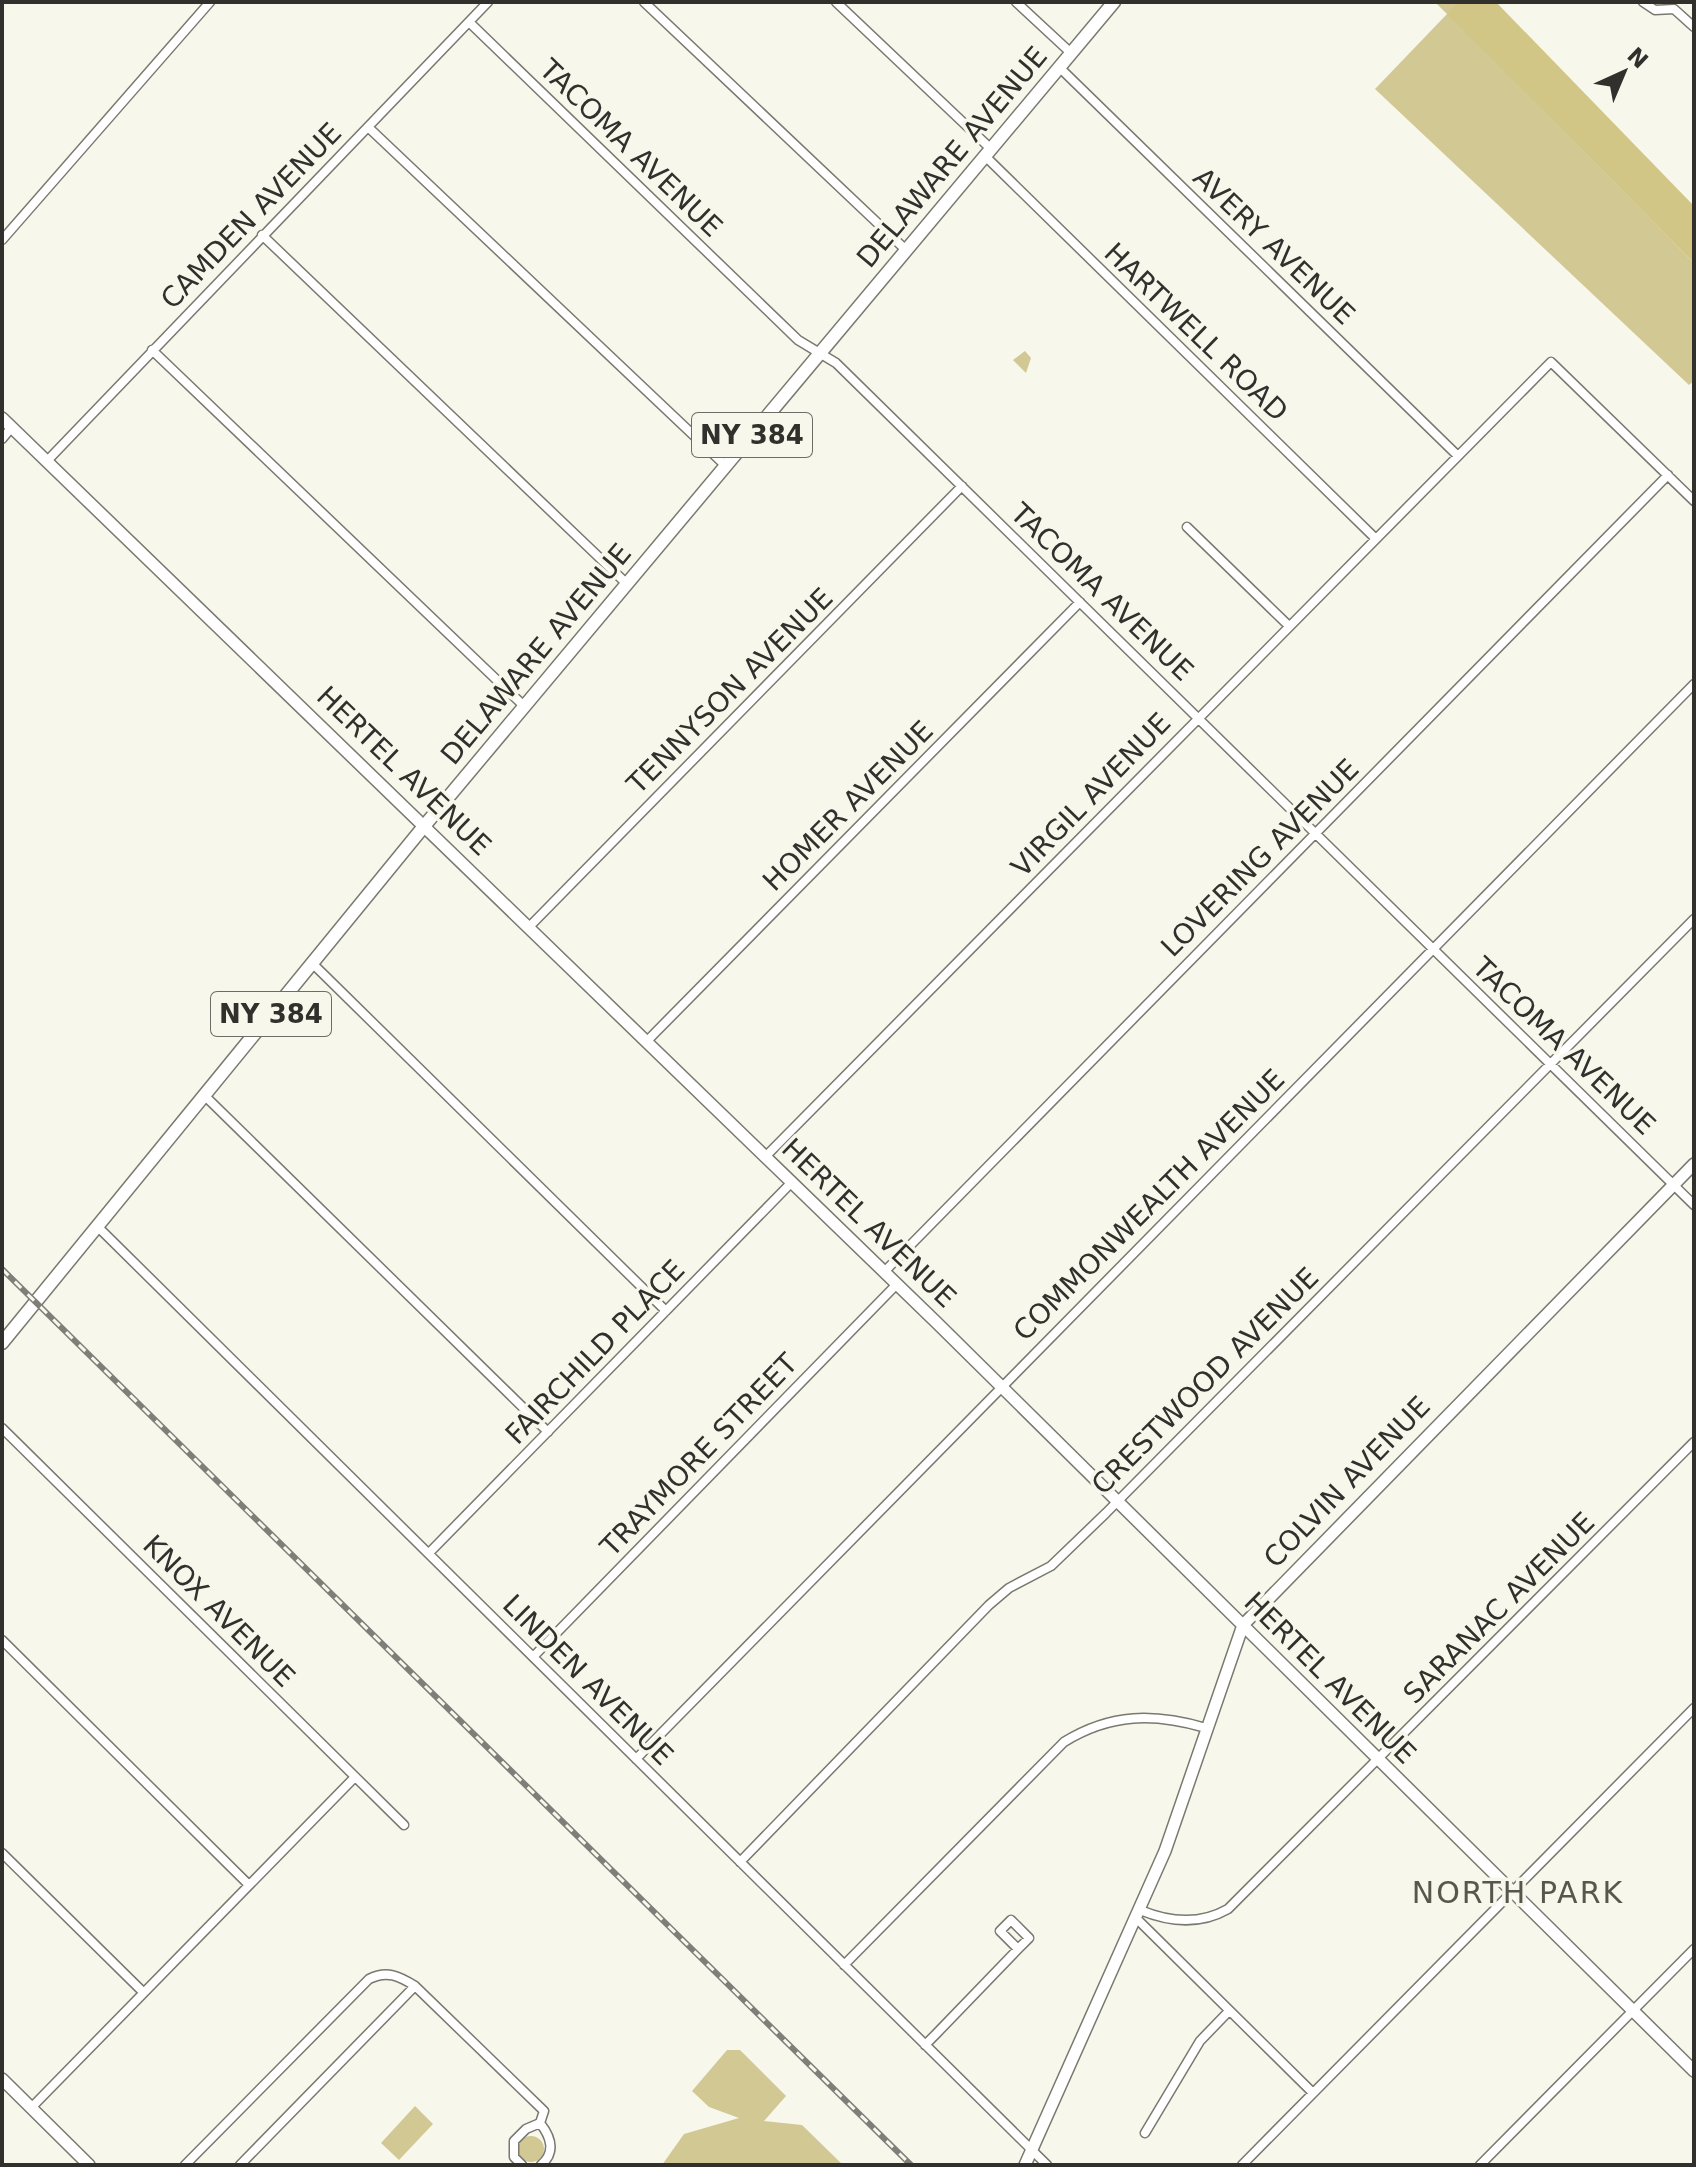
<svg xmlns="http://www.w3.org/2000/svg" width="1696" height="2167" viewBox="0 0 1696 2167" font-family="'DejaVu Sans',sans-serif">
<rect width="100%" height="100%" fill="#f8f7ec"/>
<path fill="#d2c893" d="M1435,2H1457L1448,14L1694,263V381L1689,385L1375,89L1447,14Z
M1025,351L1031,358L1026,373L1013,360Z
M727,2050H740L786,2096L764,2121L802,2125L843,2165H662L684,2134L739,2118L709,2107L692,2091Z
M415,2106L433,2124L399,2160L381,2143Z
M518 2149a13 13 0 1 1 26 0a13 13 0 1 1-26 0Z"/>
<path fill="#d2c687" d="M1457,2H1496L1694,206V263L1447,14Z"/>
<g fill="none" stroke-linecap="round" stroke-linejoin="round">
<defs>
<path id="street" d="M644,2L906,250
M836,2L990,148
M1016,2L1071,53
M1643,2L1655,10L1674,9L1694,27
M469,22L798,340L836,363L1694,1205
M1059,67L1458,456
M368,127L726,466
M984,155L1376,539
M262,235L627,584
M2,240L210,2
M152,350L524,706
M2,439L12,427
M47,461L488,2
M1187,527L1289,626
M530,926L962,486
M312,963L666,1311
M647,1041L1080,602
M204,1095L548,1432
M766,1156L1551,362L1694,501
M97,1226L1047,2165
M884,1272L1668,475
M2,1428L404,1825
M429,1553L792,1182
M2,1640L248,1884
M533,1657L897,1284
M636,1759L1694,684
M2,1853L143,1992
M740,1862L989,1605L1009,1588L1051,1566L1106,1513L1694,919
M1140,1910C1169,1922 1200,1925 1228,1909L1694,1442
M1136,1918L1313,2093
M844,1965L1064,1742C1111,1713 1154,1713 1206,1728
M925,2045L936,2034L1018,1949L1029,1938L1011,1920L1000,1931L1018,1949
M31,2108L355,1777
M1145,2133L1200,2041L1229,2011
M185,2165L369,1979C387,1970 399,1976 415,1986L544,2111L540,2123
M240,2165L415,1986
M522,2165L514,2157V2141L526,2129L540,2123C551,2137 556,2152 541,2165
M1242,2165L1694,1708
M1480,2165L1694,1949"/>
<path id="secondary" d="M2,418L936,1322L1694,2071
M2,2079L89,2165
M1025,2165L1165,1851L1243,1625L1694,1164"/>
<path id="primary" d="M2,1343L425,825L1114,2"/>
</defs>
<use href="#street" stroke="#7a796f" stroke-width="11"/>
<use href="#secondary" stroke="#7a796f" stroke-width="14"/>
<use href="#primary" stroke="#7a796f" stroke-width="15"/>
<use href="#street" stroke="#fff" stroke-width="8"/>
<use href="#secondary" stroke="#fff" stroke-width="11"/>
<use href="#primary" stroke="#fff" stroke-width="12"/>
<defs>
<path id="rail" d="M2,1269L911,2165"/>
</defs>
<use href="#rail" stroke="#7f7e78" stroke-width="6"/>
<use href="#rail" stroke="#f8f7ec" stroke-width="3" stroke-dasharray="9" stroke-linecap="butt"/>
</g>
<g text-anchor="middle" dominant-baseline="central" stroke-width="7" stroke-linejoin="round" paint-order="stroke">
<g fill="#f8f7ec" stroke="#6d6c66" stroke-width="2">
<rect x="692" y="413" width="120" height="44" rx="6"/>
<rect x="211" y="992" width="120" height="44" rx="6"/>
</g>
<g font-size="26" font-weight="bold" fill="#31302c">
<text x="752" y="435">NY 384</text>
<text x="271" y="1014">NY 384</text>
</g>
<g font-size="28" fill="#31302c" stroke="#f8f7ec">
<text transform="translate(631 148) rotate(44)">TACOMA AVENUE</text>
<text transform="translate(952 157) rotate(-50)">DELAWARE AVENUE</text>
<text transform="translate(251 216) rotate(-46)">CAMDEN AVENUE</text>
<text transform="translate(1274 246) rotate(44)">AVERY AVENUE</text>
<text transform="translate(1196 332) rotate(44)">HARTWELL ROAD</text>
<text transform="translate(1102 592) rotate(44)">TACOMA AVENUE</text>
<text transform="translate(536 654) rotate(-50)">DELAWARE AVENUE</text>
<text transform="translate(730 691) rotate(-45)">TENNYSON AVENUE</text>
<text transform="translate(404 771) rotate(44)">HERTEL AVENUE</text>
<text transform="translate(1091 795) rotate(-46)">VIRGIL AVENUE</text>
<text transform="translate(848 806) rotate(-45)">HOMER AVENUE</text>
<text transform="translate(1260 858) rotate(-45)">LOVERING AVENUE</text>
<text transform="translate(1564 1046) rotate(44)">TACOMA AVENUE</text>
<text transform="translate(1149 1205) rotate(-45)">COMMONWEALTH AVENUE</text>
<text transform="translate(869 1223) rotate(44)">HERTEL AVENUE</text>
<text transform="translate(595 1352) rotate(-46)">FAIRCHILD PLACE</text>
<text transform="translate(1205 1381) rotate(-45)">CRESTWOOD AVENUE</text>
<text transform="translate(699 1455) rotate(-46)">TRAYMORE STREET</text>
<text transform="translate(1347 1482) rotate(-46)">COLVIN AVENUE</text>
<text transform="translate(1499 1608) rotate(-45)">SARANAC AVENUE</text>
<text transform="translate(219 1611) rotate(45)">KNOX AVENUE</text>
<text transform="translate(1330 1678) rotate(45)">HERTEL AVENUE</text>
<text transform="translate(588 1680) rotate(45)">LINDEN AVENUE</text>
</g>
<g font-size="30" letter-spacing="2" fill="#58564d" stroke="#f8f7ec">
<text x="1518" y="1892">NORTH PARK</text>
</g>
</g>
<rect width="1696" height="2167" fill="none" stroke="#31302c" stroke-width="8"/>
<g transform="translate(1624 72) rotate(44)" stroke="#f8f7ec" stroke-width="6" paint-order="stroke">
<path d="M0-6L14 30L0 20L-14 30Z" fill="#31302c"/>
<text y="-12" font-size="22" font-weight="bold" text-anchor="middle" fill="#31302c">N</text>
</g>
</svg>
